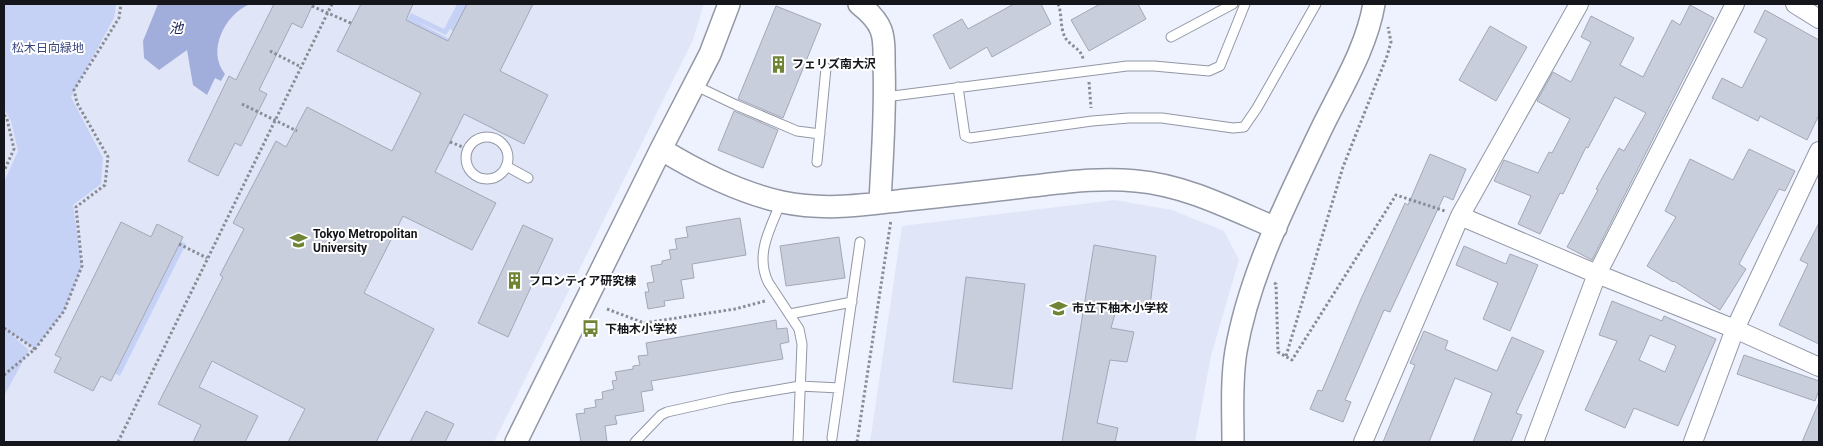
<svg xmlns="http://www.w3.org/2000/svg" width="1823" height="446" viewBox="0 0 1823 446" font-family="Roboto,'Noto Sans JP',sans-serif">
<rect width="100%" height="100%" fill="#eef2fe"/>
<path fill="#e0e6f8" d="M4,4H704L693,40L494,442H4Z
M1115,200L1172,210L1224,231L1239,260L1211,356L1195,442H870L902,226Z"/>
<path fill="#c6d1f6" d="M4,4H116L114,18L71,97L103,158L101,184L73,205L82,266L64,311L35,349L5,329L29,350L4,396V182L18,151L11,121L4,109Z
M457,4H473L458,34L450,29L446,35L414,20L449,39L446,45L405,23L411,13L444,29Z
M176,239L186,244L120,376L108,370Z"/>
<path fill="#a1aedb" d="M158,4H250C225,14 206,51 225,74L221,81L215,78L207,95L193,85L187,50L159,70L144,58L143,41Z"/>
<path fill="#c9cedd" stroke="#a3a7b6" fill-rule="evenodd" d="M274,4H313L302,28L292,23L259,90L267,94L241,146L235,143L218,176L188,161L229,76L236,80Z
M361,4H413L406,20L448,41L467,4H533L500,71L548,95L524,144L464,114L435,172L496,203L472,250L403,216L364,293L434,329L376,442H288L305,409L212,361L199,387L258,416L245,442H193L201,425L158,404L223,277L220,275L244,229L233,223L276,141L286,147L307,107L392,151L421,93L337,51Z
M1014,4H1041L1051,24L992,57L987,47L950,69L933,35L962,19L968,29Z
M1100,4H1138L1146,19L1089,51L1071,20Z
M1690,5L1714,18L1592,260L1567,247L1598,190L1596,189L1619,148L1624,151L1646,113L1615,97L1588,148L1586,147L1563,194L1560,193L1540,234L1518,224L1531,196L1494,181L1504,160L1538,173L1549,152L1552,153L1570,119L1537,101L1553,72L1571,82L1591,42L1581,37L1591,16L1634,38L1620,65L1643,77L1672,20L1680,25Z
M776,6L821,24L783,118L738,99Z
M1765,10L1819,40V115L1807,140L1760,116L1758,121L1712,98L1722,78L1742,88L1767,39L1754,32Z
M1490,26L1527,47L1496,101L1459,80Z
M734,111L778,130L763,168L718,150Z
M1749,149L1795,171L1785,191L1779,189L1739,264L1746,269L1720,310L1674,281L1673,282L1647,266L1676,217L1665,211L1690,159L1733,180Z
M1430,154L1466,169L1453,200L1444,196L1390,312L1384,310L1345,400L1351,402L1343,422L1310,409L1318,390L1322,391L1361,299L1405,203L1408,205Z
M740,218L746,255L692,264L694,278L681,280L684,298L664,301L665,306L648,309L645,292H649L647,283L654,282L651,266L662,264V261L671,259L669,250L677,249L675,239L688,237L686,227Z
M121,222L151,237L157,224L183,237L111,381L101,376L93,391L54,372L61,358L55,355Z
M1819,223V344L1779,325L1808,264L1800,260Z
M523,225L553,239L508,337L478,323Z
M839,237L845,278L786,286L780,246Z
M1094,245L1156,256L1150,306L1118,303L1111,328L1134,332L1127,362L1110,360L1097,423L1118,428L1115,442H1062Z
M1464,246L1506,264L1510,254L1538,265L1510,331L1483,319L1498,283L1456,265Z
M966,277L1025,284L1012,389L953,382Z
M1612,301L1662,321L1664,316L1716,339L1678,426L1634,408L1625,428L1585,410L1617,341L1599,335ZM1650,335L1676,346L1665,372L1639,360Z
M776,320L777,329L787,328L789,342L780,344L783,359L651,381L653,390L641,392L644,411L615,416L617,424L605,426L607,442H581L576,414L585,413L584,409L596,407L595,400L603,399L602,392L614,389L612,381L617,380L615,372L633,369V366L640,365L638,356L648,355L646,343Z
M1424,331L1448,341L1445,349L1497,371L1512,337L1544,351L1516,413L1522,415L1511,442H1473L1492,393L1455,378L1429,442H1383L1415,365L1410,363Z
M1744,355L1819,381V390L1815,401L1737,374Z
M1819,402V442H1802Z
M426,411L454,424L445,442H410Z"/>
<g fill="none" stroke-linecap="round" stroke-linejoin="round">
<defs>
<path id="service" d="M1171,37L1233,4
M694,85L736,105L797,131L820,134
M958,87L965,136L970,138L1092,121L1129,118H1162L1233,128L1244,127L1257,108L1316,4
M885,97L1127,66H1154L1209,71L1220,66L1245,4
M466 158a21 21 0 1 1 42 0a21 21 0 1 1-42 0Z
M817,162L826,68
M506,166L528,178
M781,202C770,229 755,254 768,282L799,329L802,344L798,442
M790,314L852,302
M832,438L860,242
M635,442L661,415L667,412L730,398L800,386L839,388"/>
<path id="minor" d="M1795,4L1819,19
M1460,216L1597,274L1735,329L1819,367
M1363,442L1460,216L1579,4
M1534,442L1597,274L1735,4
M1693,442L1735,329L1819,151"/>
<path id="tertiary" d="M859,4C868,11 877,19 881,30C885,40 884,53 884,64C886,111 882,157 880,203
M661,149C696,171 741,193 782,202C826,211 862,205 906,200C945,196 984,192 1023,187C1061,183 1098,177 1136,181C1185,185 1231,209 1276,228
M516,442L661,149L710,54L729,4
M1233,442C1233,412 1231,381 1236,351C1249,276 1285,205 1318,136C1338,93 1366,51 1374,4"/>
</defs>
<use href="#service" stroke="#9297a5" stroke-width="11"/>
<use href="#minor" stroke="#9297a5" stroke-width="20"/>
<use href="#tertiary" stroke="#9297a5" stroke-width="24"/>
<path stroke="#898c94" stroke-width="3" stroke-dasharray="2.5 2.5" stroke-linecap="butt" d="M1058,4C1062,13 1060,25 1064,35C1068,46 1081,47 1083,59
M270,51L301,67
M1089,82L1091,108
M4,115L7,119L14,149L4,171
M450,142L468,149
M179,244L207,258
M1274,283L1276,284L1278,352L1292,360L1396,195L1445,211
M607,309L644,323L735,309L765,301
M4,328L35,349
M1286,356L1343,167L1387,56L1391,42L1388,27
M4,375L35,349L64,311L82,266L76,207L105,185L108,157L77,103L74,90L119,18L121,4
M118,442L332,4
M857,442L891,220"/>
<use href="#service" stroke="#fff" stroke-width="9"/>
<use href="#minor" stroke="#fff" stroke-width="18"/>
<use href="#tertiary" stroke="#fff" stroke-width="21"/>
<path stroke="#898c94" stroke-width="3" stroke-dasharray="2.5 2.5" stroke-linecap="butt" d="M312,6L353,24
M242,104L297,131"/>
</g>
<defs>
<symbol id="building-bare" viewBox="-9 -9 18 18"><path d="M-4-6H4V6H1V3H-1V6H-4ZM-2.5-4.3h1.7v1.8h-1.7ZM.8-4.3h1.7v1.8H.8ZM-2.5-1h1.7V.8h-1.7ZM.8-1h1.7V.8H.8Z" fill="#6f8434" stroke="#fff" stroke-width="2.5" paint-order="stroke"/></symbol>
<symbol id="university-bare" viewBox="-9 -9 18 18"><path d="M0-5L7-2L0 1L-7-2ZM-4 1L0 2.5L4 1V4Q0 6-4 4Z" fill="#6f8434" stroke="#fff" stroke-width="2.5" paint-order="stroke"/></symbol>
<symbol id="school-bare" viewBox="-9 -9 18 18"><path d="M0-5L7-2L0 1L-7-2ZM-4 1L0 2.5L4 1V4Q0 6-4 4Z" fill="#6f8434" stroke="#fff" stroke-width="2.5" paint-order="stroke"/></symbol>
<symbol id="bus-bare" viewBox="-9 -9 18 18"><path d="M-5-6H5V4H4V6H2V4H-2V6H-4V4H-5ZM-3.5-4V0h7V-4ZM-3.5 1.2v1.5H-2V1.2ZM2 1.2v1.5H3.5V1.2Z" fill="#6f8434" stroke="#fff" stroke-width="2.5" paint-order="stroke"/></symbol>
</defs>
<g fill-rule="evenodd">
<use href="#building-bare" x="766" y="52" width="25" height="25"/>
<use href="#university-bare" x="286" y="228" width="25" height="25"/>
<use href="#building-bare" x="502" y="268" width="25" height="25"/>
<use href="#school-bare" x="1046" y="296" width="25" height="25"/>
<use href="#bus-bare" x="578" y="316" width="25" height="25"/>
</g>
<g text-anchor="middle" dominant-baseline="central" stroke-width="4" stroke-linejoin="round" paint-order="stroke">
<g font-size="12" fill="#3b4880" stroke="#fff">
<text x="48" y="48">松木日向緑地</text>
</g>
<g font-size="12" font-weight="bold" fill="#14161b" stroke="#fff" text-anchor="start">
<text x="792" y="64">フェリズ南大沢</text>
<text x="313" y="234">Tokyo Metropolitan<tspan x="313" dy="14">University</tspan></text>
<text x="529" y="281">フロンティア研究棟</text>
<text x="1072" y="308">市立下柚木小学校</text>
<text x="605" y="329">下柚木小学校</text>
</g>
<g font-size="14" font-style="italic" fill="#1b2358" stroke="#fff">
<text x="176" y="28">池</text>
</g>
</g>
<rect width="1823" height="446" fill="none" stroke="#14161b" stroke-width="10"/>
</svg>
